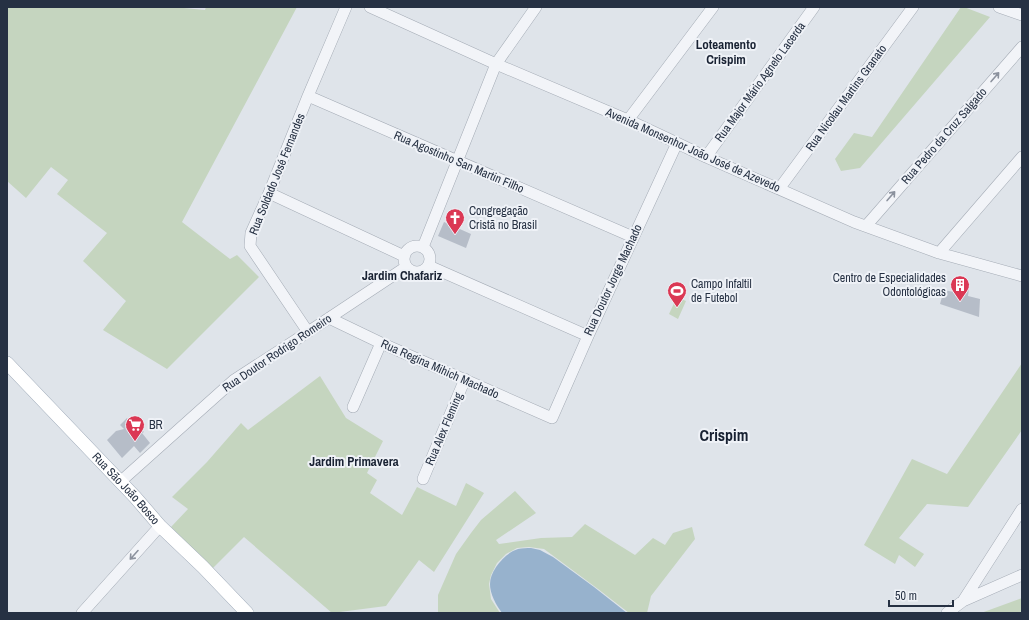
<svg xmlns="http://www.w3.org/2000/svg" width="1029" height="620" viewBox="0 0 1029 620" font-family="'Archivo Narrow',sans-serif">
<rect width="100%" height="100%" fill="#dfe4ea"/>
<path fill="#c5d5bf" d="M7,7H183L184,8L205,10L206,7H297L182,222L230,259L237,255L259,277L167,369L103,330L126,301L83,261L107,233L57,194L68,180L51,167L26,198L7,181Z
M961,7H964L990,17L860,168L841,171L835,159L854,133L872,137Z
M677,297L686,301L678,319L669,314Z
M1022,363V430L968,507L927,504L899,538L924,554L915,567L899,555L895,564L864,545L912,459L947,474Z
M320,376L346,418L383,441L367,473L377,480L370,493L402,515L417,487L456,506L466,483L484,493L434,572L419,560L386,606L332,613L244,537L212,569L171,527L188,509L172,497L207,462L241,423L248,430Z
M515,491L536,513L496,540L499,544L541,538L572,537L585,524L635,555L653,538L665,545L673,533L692,527L695,539L651,596L647,613H629L598,589L544,549L529,547L517,548L506,554L497,563L491,575L489,584L491,599L500,613H438V595L456,554L471,533L481,520Z
M1022,598V613H981Z"/>
<path fill="#97b2cd" d="M531,548L540,550L553,557L594,587L627,613H502C496,605 490,594 490,584C490,570 505,553 518,549C522,548 527,548 531,548Z"/>
<path fill="#b6bdc8" d="M444,222L471,234L466,248L438,236Z
M958,285L969,288L968,296L980,299L979,317L940,304L944,290L954,292Z
M127,418L128,420L130,418L144,432L142,433L150,443L140,453L134,446L122,458L107,440L116,431L124,429L120,425Z"/>
<g fill="none" stroke-linecap="round" stroke-linejoin="round">
<defs>
<path id="minor" d="M370,7L496,64L628,120L677,143L706,157L854,222L939,253L1022,276
M999,7L1022,15
M308,96L633,237
M628,120L713,7
M706,157L814,7
M779,189L913,7
M269,193L404,256
M866,226L1022,47
M404 259a13 13 0 1 1 26 0a13 13 0 1 1-26 0Z
M423,247L496,64L536,7
M939,253L1022,157
M429,266L588,336
M329,318L381,343L552,418L588,336L677,143
M308,332L250,246L251,233L269,193L308,96L346,7
M353,407L381,343
M423,479L465,379
M120,482L234,380L308,332L406,267
M963,601L1022,509
M82,613L160,526
M947,613L963,601L1022,575"/>
<g id="major">
<path id="s1" d="M7,363L135,497L160,526L203,567L247,613"/>
</g>
</defs>
<use href="#minor" stroke="#a4abb5" stroke-width="12"/>
<use href="#major" stroke="#9da8b7" stroke-width="14"/>
<use href="#minor" stroke="#f2f4f8" stroke-width="11"/>
<use href="#major" stroke="#fff" stroke-width="13"/>
</g>
<defs><path id="oneway-shaft" d="M-6 0H5M1.5-3L5.5 0L1.5 3" fill="none" stroke-width="1.6" stroke-linecap="round" stroke-linejoin="round"/></defs>
<g stroke="#8c929e">
<use href="#oneway-shaft" transform="translate(995 77) rotate(-49)"/>
<use href="#oneway-shaft" transform="translate(891 196) rotate(-49)"/>
<use href="#oneway-shaft" transform="translate(134 555) rotate(132)"/>
</g>
<defs>
<symbol id="church-pin" viewBox="-11 -11 22 30"><path d="M0 17L-7.5 6A9.5 9.5 0 1 1 7.5 6Z" fill="#db3854" stroke="#eff2f7"/><path d="M-1.2-6h2.4v3.5h3.3v2.4h-3.3V6h-2.4V-.1h-3.3v-2.4h3.3Z" fill="#fff"/></symbol>
<symbol id="building-pin" viewBox="-11 -11 22 30"><path d="M0 17L-7.5 6A9.5 9.5 0 1 1 7.5 6Z" fill="#db3854" stroke="#eff2f7"/><path d="M-4-6H4V6H1V3H-1V6H-4ZM-2.5-4.3h1.7v1.8h-1.7ZM.8-4.3h1.7v1.8H.8ZM-2.5-1h1.7V.8h-1.7ZM.8-1h1.7V.8H.8Z" fill="#fff"/></symbol>
<symbol id="stadium-pin" viewBox="-11 -11 22 30"><path d="M0 17L-7.5 6A9.5 9.5 0 1 1 7.5 6Z" fill="#db3854" stroke="#eff2f7"/><path d="M0-5a6.5 5 0 1 0 0 10a6.5 5 0 1 0 0-10ZM-3.5-1.8h7v3.6h-7Z" fill="#fff"/></symbol>
<symbol id="supermarket-pin" viewBox="-11 -11 22 30"><path d="M0 17L-7.5 6A9.5 9.5 0 1 1 7.5 6Z" fill="#db3854" stroke="#eff2f7"/><path d="M-6-5.5h2.5l.6 2H6L4.5 2H-2.5L-4.4-4H-6ZM-1.5 3.2a1.3 1.3 0 1 0 .1 0ZM3 3.2a1.3 1.3 0 1 0 .1 0Z" fill="#fff"/></symbol>
</defs>
<g fill-rule="evenodd">
<use href="#church-pin" x="444" y="207" width="22" height="30"/>
<use href="#building-pin" x="949" y="274" width="22" height="30"/>
<use href="#stadium-pin" x="666" y="280" width="22" height="30"/>
<use href="#supermarket-pin" x="124" y="414" width="22" height="30"/>
</g>
<g text-anchor="middle" dominant-baseline="central" stroke-width="4" stroke-linejoin="round" paint-order="stroke">
<g font-size="12" fill="#263143" stroke="#eff2f7">
<text transform="translate(760 82) rotate(-54)">Rua Major Mário Agnelo Lacerda</text>
<text transform="translate(846 98) rotate(-54)">Rua Nicolau Martins Granato</text>
<text transform="translate(944 136) rotate(-49)">Rua Pedro da Cruz Salgado</text>
<text transform="translate(693 150) rotate(24)">Avenida Monsenhor João José de Azevedo</text>
<text transform="translate(459 162) rotate(23)">Rua Agostinho San Martin Filho</text>
<text transform="translate(277 174) rotate(-68)">Rua Soldado José Fernandes</text>
<text transform="translate(613 280) rotate(-65)">Rua Doutor Jorge Machado</text>
<text transform="translate(277 353) rotate(-34)">Rua Doutor Rodrigo Romeiro</text>
<text transform="translate(440 369) rotate(24)">Rua Regina Mihich Machado</text>
<text transform="translate(444 429) rotate(-67)">Rua Alex Fleming</text>
<text stroke="none"><textPath href="#s1" startOffset="173">Rua São João Bosco</textPath></text>
</g>
<g font-size="12" fill="#263143" stroke="#eff2f7" text-anchor="start">
<text x="469" y="211">Congregação<tspan x="469" dy="14">Cristã no Brasil</tspan></text>
<text x="946" y="278" text-anchor="end">Centro de Especialidades<tspan x="946" dy="14">Odontológicas</tspan></text>
<text x="691" y="284">Campo Infaltil<tspan x="691" dy="14">de Futebol</tspan></text>
<text x="149" y="425">BR</text>
</g>
<g font-size="13" font-weight="bold" fill="#192233" stroke="#eff2f7">
<text x="726" y="44">Loteamento<tspan x="726" dy="15">Crispim</tspan></text>
<text x="402" y="275">Jardim Chafariz</text>
<text x="354" y="461">Jardim Primavera</text>
</g>
<g font-size="16" font-weight="bold" fill="#192233" stroke="#eff2f7">
<text x="724" y="435">Crispim</text>
</g>
</g>
<rect width="1029" height="620" fill="none" stroke="#263143" stroke-width="16"/>
<path d="M889 600v6h64v-6" fill="none" stroke="#263143" stroke-width="2"/>
<text x="895" y="600" font-size="12" fill="#263143" stroke="#eff2f7" stroke-width="3" paint-order="stroke">50 m</text>
</svg>
